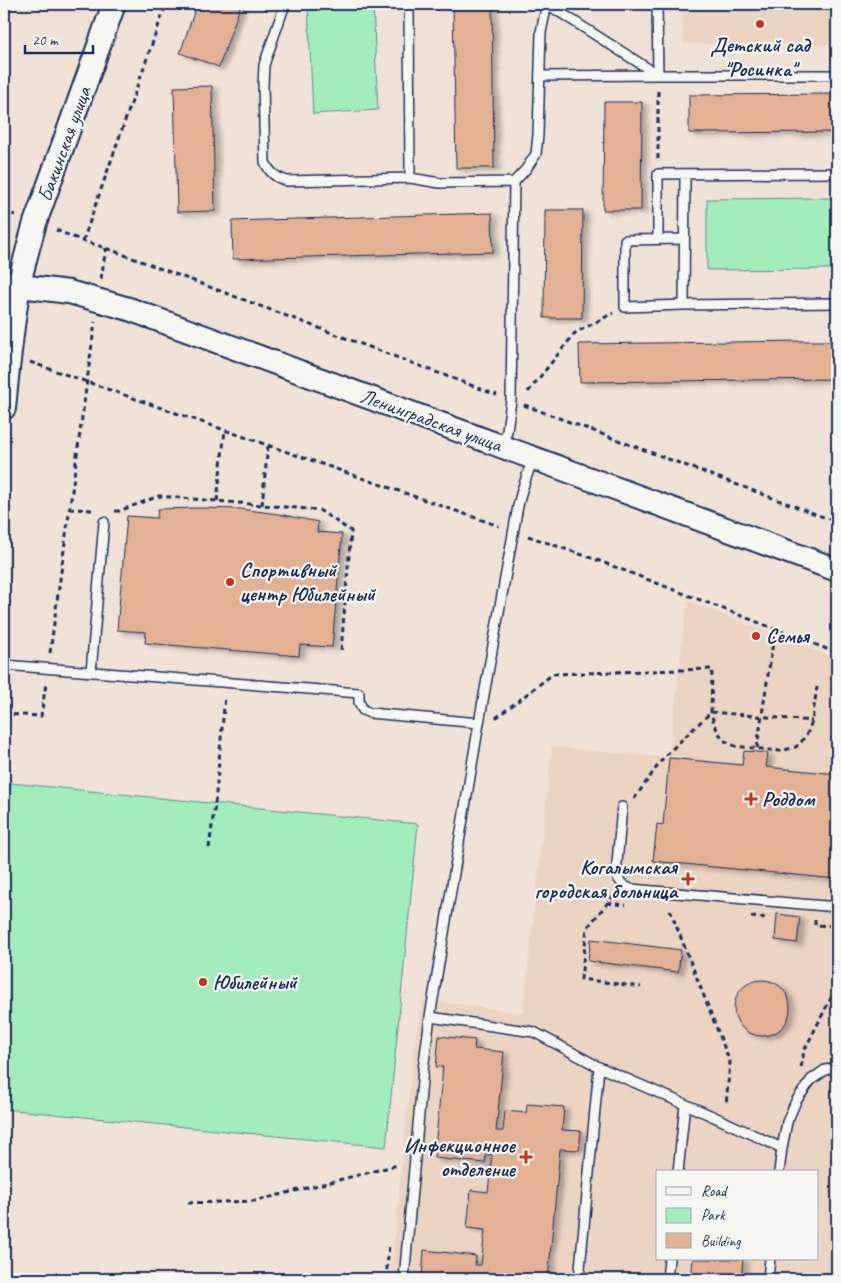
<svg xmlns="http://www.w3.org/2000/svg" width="841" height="1283" viewBox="0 0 841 1283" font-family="Caveat,sans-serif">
<defs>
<filter id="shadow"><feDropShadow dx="5.5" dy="3" stdDeviation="2.5" flood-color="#0004"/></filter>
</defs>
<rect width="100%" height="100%" fill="#f0e2d6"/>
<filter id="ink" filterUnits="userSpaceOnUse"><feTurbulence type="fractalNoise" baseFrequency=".02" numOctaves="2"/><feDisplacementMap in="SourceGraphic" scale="10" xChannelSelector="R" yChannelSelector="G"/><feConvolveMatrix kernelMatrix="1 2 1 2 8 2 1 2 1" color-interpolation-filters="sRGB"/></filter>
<g filter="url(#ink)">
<path fill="#ecd4c2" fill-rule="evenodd" d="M682,4H837V45L684,44Z
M687,601L837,659V1279H390L414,1048L423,1000L523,1013L552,747L669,758ZM657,1172H817V1259H657Z"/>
<path fill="#a3edbc" stroke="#5f8e8d" d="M308,4H373L378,110L313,114Z
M837,198V269L707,270V199Z
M11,783L418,824L386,1147L4,1109V856Z"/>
<path fill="#e3b294" stroke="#1b2f5e" filter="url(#shadow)" d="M197,4H241L219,67L180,53Z
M453,4H492L494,168H456Z
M212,86L215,211L177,212L174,87Z
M837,94V132L689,133V95Z
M604,102H642L641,210H603Z
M545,210H583L582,318H544Z
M492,213L493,252L233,259L232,221Z
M803,341H837V379L580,382L579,344Z
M199,508L240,509L278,514L318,522L317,532L342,534L332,647L300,645L299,656L145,643L146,632L117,630L127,516L157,518L158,509Z
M744,751L768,753L766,767L837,774V879L653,861L657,824L663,825L669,758L742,765Z
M777,914L800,917L797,943L775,940Z
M591,939L681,950L678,972L588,961Z
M734 1008a28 28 0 1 1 56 0a28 28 0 1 1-56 0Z
M439,1036L475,1040L474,1049L504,1052L496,1131H503L505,1111L526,1113L527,1104L564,1107L562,1130L581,1131L579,1150L560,1149L548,1279H422L424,1250L476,1256L475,1265H481L485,1230L467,1228L471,1190L488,1192L492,1155L486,1154L485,1163L434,1158L443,1067H436Z
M693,1259H743L741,1279H691Z"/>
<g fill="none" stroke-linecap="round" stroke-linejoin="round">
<defs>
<path id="service" d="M285,4L264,65L263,85L265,162C270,173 275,177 287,181L410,178L440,183L514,182
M409,4L410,178
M547,4L658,75H837
M541,76L658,75L657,4
M685,174L684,305L837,303
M658,239V174L837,173
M684,305L625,307V240L684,239
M502,446L507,431L511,400L514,182L526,169L536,154L538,135L541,32L547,4
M4,665L359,693V702L363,710L370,713L479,723
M91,672L104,522
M622,807L616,874C619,882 623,886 631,889L837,907
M430,1017L534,1032L599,1067L710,1115L782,1148L779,1172
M782,1148L787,1122L796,1101L811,1080L825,1070L837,1067
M678,1172L685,1104
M404,1279L423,1070L430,1017L479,723L518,506L522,490L533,458
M579,1279L599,1067
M667,1279L669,1259
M768,1279L770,1259"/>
<path id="tertiary" d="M4,284L69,292L129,309L837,570
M4,408C8,367 12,326 19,286C23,265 29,244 35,223L114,4"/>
</defs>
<use href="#service" stroke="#1b2f5e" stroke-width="12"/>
<use href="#tertiary" stroke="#1b2f5e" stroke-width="26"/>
<path stroke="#1b2f5e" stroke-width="3" stroke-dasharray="5 4" stroke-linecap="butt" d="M658,91V159
M4,211L15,215
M56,230L83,241L106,248L497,395
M83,241L166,4
M101,279L106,248
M30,362L499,526
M528,392L575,333L613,313
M524,405L837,522
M217,501L225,430
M262,505L268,445
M69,509L94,510
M115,511H119L159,496L319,510L351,531L341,651
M528,536L597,560L837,653
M50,653L95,322
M836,686L837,687
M4,714L41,716L46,684
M496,716L497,717L553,674L712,669L711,712L714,724L723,740L735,746L780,751L796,747L802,741L808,732L812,721L817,687
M757,748L775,629
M634,799L664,757L711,712L812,721
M209,848L215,804L225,696
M614,895L587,928L581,979L641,987
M607,903L626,905
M670,910L730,1062L726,1105
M751,917L763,918L764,916
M815,920V925L837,926
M801,1067L804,1051L837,986
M188,1203L255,1201L398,1165
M386,1279L389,1245"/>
<use href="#service" stroke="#f6f6f2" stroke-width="9"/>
<use href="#tertiary" stroke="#f6f6f2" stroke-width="22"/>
</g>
</g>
<g fill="#c8321e" stroke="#f6f6f2" stroke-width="2">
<circle cx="760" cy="24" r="5"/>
<circle cx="230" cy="582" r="5"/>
<circle cx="756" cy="636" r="5"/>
<path d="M748.5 791.5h5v5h5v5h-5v5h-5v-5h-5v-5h5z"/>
<path d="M685.5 871.5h5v5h5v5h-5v5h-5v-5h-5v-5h5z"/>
<circle cx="203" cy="982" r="5"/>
<path d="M523.5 1149.5h5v5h5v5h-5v5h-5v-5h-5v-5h5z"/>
</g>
<g text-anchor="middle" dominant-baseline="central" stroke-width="4.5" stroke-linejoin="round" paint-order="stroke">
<g font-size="21" font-weight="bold" fill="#1b2f5e" stroke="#f6f6f2" text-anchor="start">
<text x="760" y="45" text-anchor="middle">Детский сад<tspan x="760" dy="24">"Росинка"</tspan></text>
<text x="240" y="570">Спортивный<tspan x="240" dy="24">центр Юбилейный</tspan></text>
<text x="766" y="636">Семья</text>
<text x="762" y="799">Роддом</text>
<text x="677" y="867" text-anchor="end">Когалымская<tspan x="677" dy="24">городская больница</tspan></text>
<text x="213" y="982">Юбилейный</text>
<text x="515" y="1145" text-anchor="end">Инфекционное<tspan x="515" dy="24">отделение</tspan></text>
</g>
<g font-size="21" fill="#1b2f5e" stroke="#f6f6f2">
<text transform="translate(64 144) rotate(-70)">Бакинская улица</text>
<text transform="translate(431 420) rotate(20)">Ленинградская улица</text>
</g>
</g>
<rect width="841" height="1283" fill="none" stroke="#f6f6f2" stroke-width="20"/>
<rect x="10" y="10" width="821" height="1263" fill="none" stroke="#1b2f5e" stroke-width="2" filter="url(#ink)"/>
<rect x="656" y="1170" width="162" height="90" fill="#f6f6f2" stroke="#9ea6b7"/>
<rect x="666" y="1187" width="25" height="8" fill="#f6f6f2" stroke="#9ea6b7"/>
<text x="701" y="1196" font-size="15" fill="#1b2f5e">Road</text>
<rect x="666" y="1208" width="25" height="15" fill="#a3edbc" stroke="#9ea6b7"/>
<text x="701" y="1220" font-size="15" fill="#1b2f5e">Park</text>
<rect x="666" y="1233" width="25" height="15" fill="#e3b294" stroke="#9ea6b7"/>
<text x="701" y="1246" font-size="15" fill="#1b2f5e">Building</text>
<path d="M25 45v8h68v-8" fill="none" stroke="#1b2f5e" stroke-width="2.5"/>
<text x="32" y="45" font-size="15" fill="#1b2f5e" stroke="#f6f6f2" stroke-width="4" paint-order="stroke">20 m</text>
</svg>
